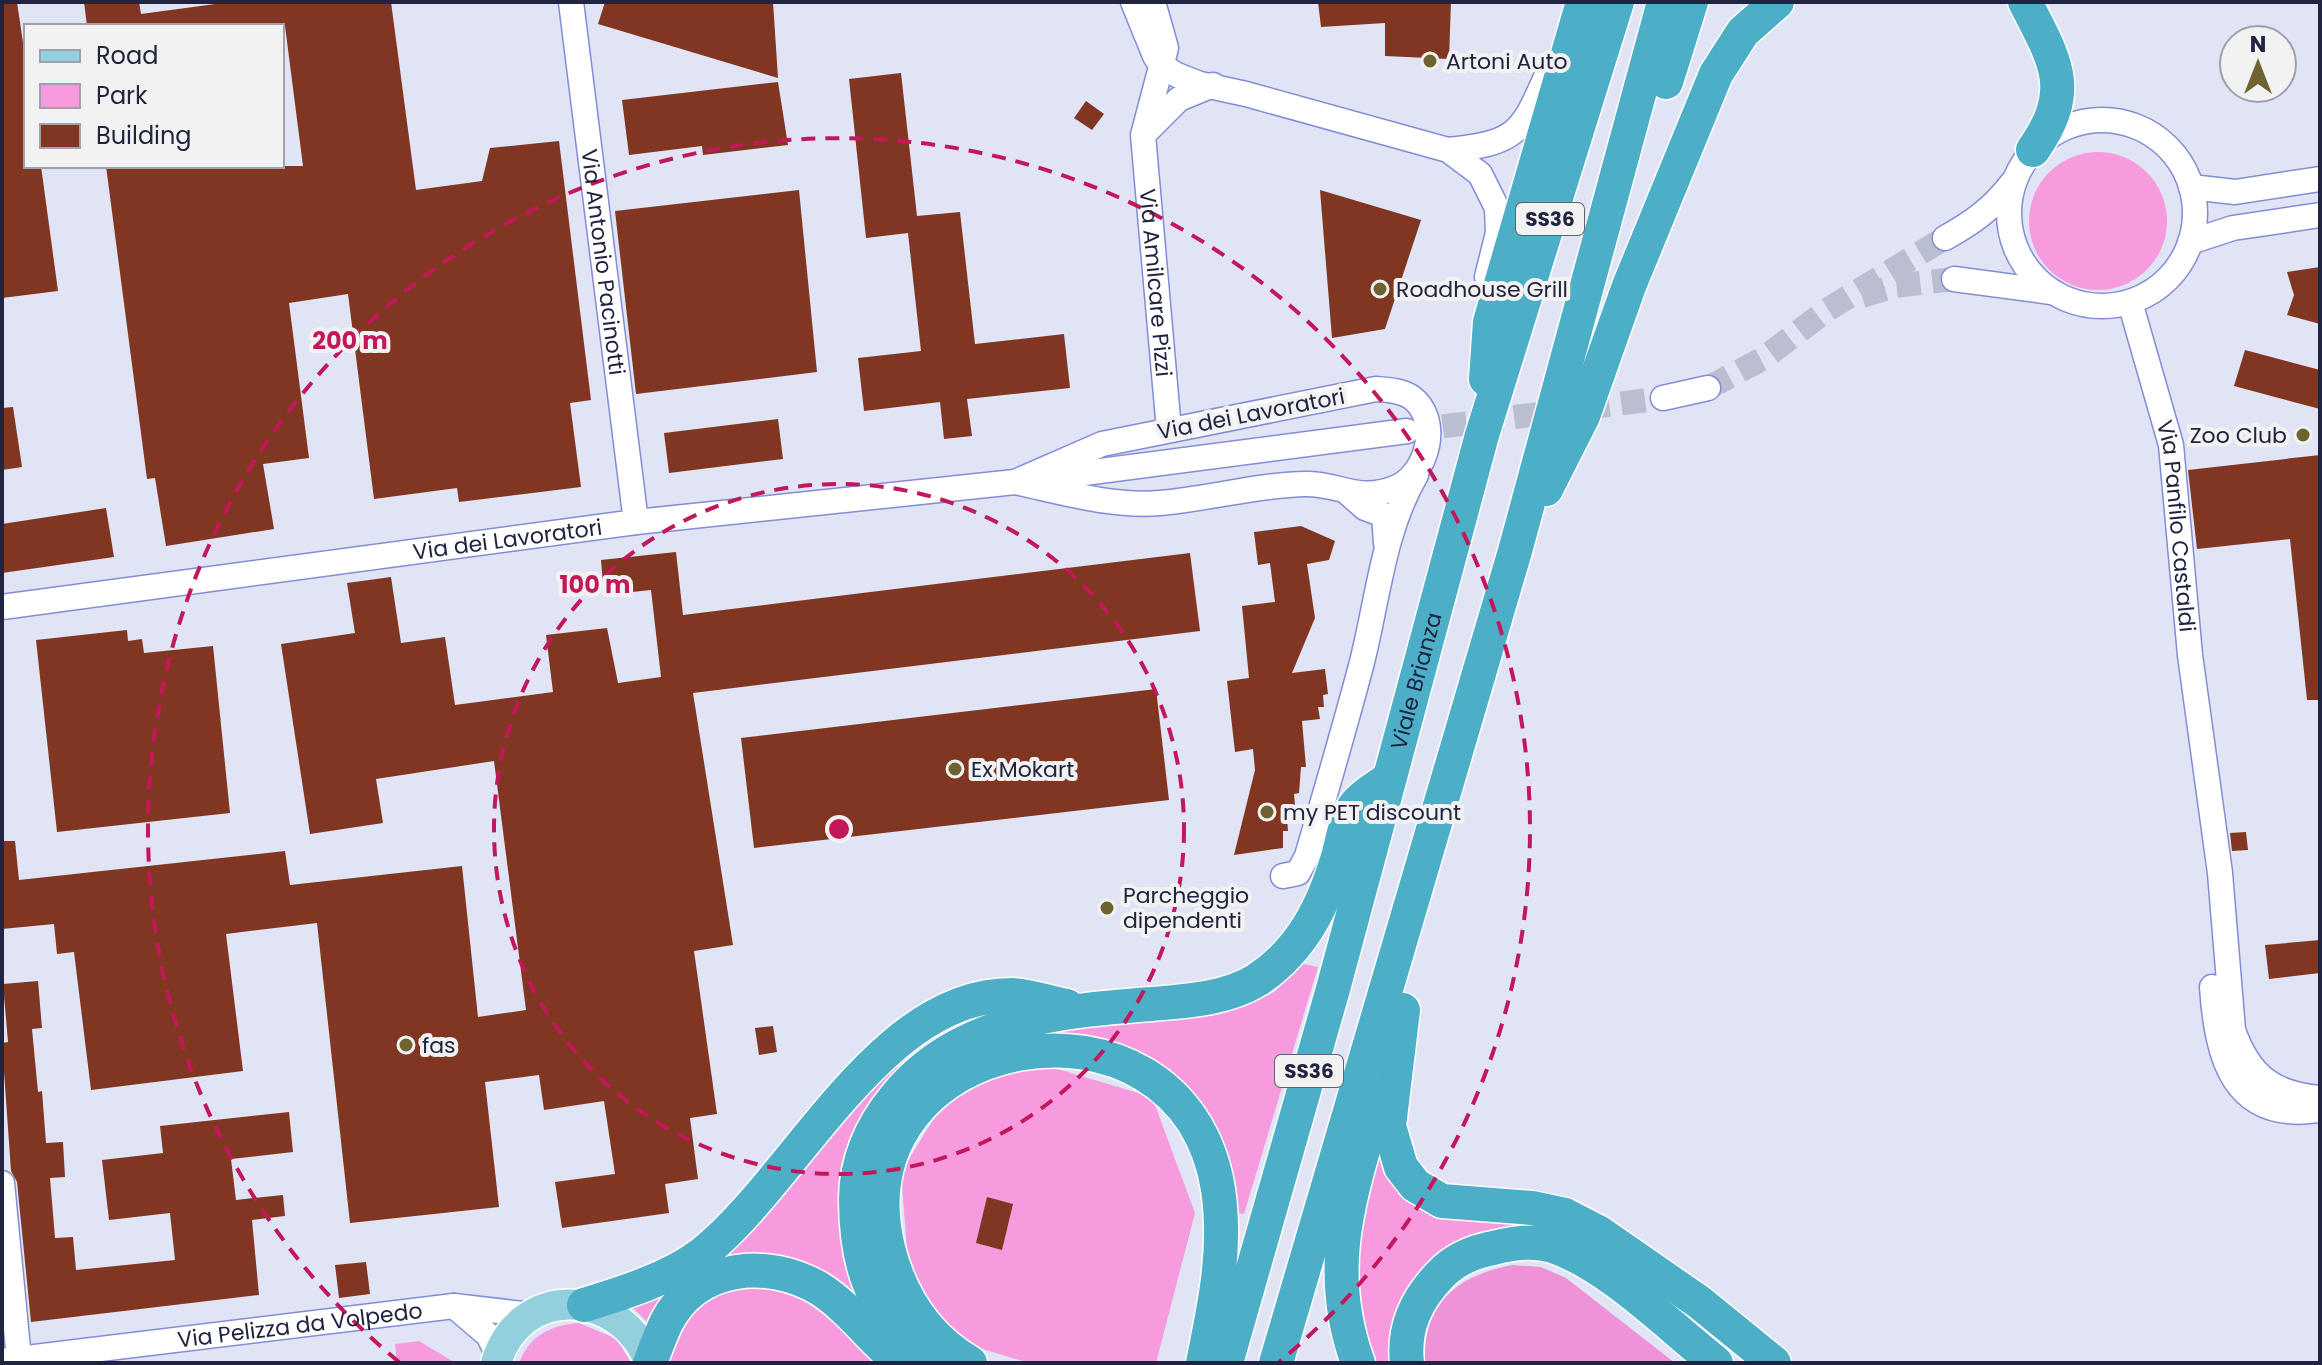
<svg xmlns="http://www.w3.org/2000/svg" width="2322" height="1365" viewBox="0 0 2322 1365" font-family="Poppins,sans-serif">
<rect width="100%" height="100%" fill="#e1e4f4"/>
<path fill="#f59bde" d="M2029 221a69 69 0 1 1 138 0a69 69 0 1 1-138 0Z
M1303,964L1318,967L1244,1214L1233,1212L1197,1107L1013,1041L1022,1029L1220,1014L1274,992Z
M947,1025L950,1030L908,1057L883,1083L867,1111L858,1291L851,1297C817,1270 792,1255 748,1254L654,1322H647L630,1305L780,1197L877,1081Z
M1037,1063L1152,1097L1195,1213L1156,1363H1029L963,1343L909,1275L901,1172L949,1094Z
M1378,1157L1400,1185L1562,1227L1479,1237L1395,1363H1369L1355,1302L1360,1221Z
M745,1283L803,1292L887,1363H668C677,1314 701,1300 745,1283Z
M579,1323L617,1339L631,1363H519C530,1335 551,1325 579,1323Z
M419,1341L454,1362V1363H397L395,1344Z"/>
<path fill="#ef92d8" d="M1512,1265L1541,1267L1566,1278L1675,1363H1425C1422,1303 1457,1276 1512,1265Z"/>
<path fill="#803621" d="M2,2H17L26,63V166H41L58,291L2,298Z
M84,2H139L141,14L230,2H391L416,190L482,181L490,148L559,141L591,400L570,403L581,487L459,502L457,488L374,499L348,294L289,303L309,458L263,464L274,529L166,546L155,478L147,479L106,166H303L285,26H87Z
M605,2H773L778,78L598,24Z
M1318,2H1451L1449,59L1385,56V23L1321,27Z
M901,73L917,216L960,212L975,344L1064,334L1070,388L967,399L972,436L944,439L940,402L864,411L858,358L921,351L908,233L866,238L849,79Z
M778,82L788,145L703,155L702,146L629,155L622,100Z
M1086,101L1104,114L1092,130L1074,118Z
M799,190L817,372L636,394L615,211Z
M1320,190L1421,220L1385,329L1332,338Z
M2320,267V324L2287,315L2294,295L2287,272Z
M2245,350L2320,370V409L2234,386Z
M13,407L22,467L2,470V408Z
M778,419L783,459L669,473L664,433Z
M2320,455V700H2307L2290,539L2197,549L2188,470Z
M106,508L114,557L2,573V524Z
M1301,526L1335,541L1329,560L1307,564L1315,618L1292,673L1325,669L1328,694L1323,695L1324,707H1318L1320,719L1302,721L1306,767H1301L1299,793L1294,794L1295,805H1290L1292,818H1287L1288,831H1283V848L1234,855L1255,770L1253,749L1235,752L1227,681L1249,678L1242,606L1275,602L1270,563L1258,565L1254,532Z
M676,552L683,615L1190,553L1200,631L693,693L733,945L694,951L717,1114L690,1118L698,1179L665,1184L669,1213L562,1228L555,1182L615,1174L604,1101L544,1110L539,1075L485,1082L499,1207L350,1223L317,923L226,934L243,1071L91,1090L74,952L57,954L54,924L2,929V841H15L19,880L285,851L290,885L462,866L478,1017L526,1010L494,761L376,779L383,823L310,834L281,644L355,633L347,583L391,577L401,643L445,637L455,705L553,692L546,635L607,628L618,683L661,677L651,590L604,595L601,560Z
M127,630L128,641L142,639L144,653L213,646L230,813L57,832L36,640Z
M1156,689L1169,800L754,848L741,738Z
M2246,832L2248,850L2232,851L2230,833Z
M2320,940V973L2269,979L2265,945Z
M38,981L42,1028L32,1029L38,1092L42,1091L46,1143L63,1142L65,1177L50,1178L55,1238L73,1237L76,1270L175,1260L170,1213L109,1220L102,1160L163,1153L160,1126L289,1112L293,1152L231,1159L236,1200L283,1195L285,1216L252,1220L259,1295L31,1322L17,1182L11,1171L2,1043L8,1042L3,984Z
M773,1026L777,1052L759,1055L755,1028Z
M987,1197L1013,1204L1002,1250L976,1243Z
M366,1262L370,1294L339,1298L335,1265Z"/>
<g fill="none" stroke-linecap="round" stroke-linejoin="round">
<path stroke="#babed0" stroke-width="24" stroke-dasharray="24 12" stroke-linecap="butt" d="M1862,296L1895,286L1954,279
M1708,388L1764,358L1827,310L1945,238
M1407,431L1663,398"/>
<defs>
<g id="minor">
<path id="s1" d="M571,2L636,522"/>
<path d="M1133,2L1155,56L1162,66L1177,75L1200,84L1246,94L1448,150L1480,174L1497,208L1498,233L1487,277"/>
<path id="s2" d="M1153,2L1166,48L1143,135L1169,430"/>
<circle cx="2102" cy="213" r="93"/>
<path d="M1148,130L1179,99L1213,85"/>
<path d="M1448,150C1523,143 1522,129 1552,64"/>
<path d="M2191,187L2235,192L2320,179"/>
<path d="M1945,238C1972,223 1992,209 2012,183"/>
<path d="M2190,242L2233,228L2320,215"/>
<path d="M1954,279L2051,292"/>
<path id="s3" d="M2130,302L2171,445L2190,655L2220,873L2233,1030C2249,1076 2273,1094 2320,1098"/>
<path d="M1376,389C1388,390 1400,390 1411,397C1442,419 1428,475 1395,488C1357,503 1339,483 1305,484C1257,485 1208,499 1160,503C1112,507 1062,492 1015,482L1102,444Z"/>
<path d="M1663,398L1708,388"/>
<path d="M1349,494L1365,508L1384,515L1386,543"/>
<path id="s4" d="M2,607L636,522L1015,482L1407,431"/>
<path d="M1283,876L1298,873L1307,856C1326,791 1345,727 1362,662C1378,599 1383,531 1416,475"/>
<path d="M2212,987C2217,1057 2232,1123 2320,1110"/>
<path d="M2,1183L19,1359"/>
<path d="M454,1306L488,1335L498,1355"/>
<path id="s5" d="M2,1361L454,1306L532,1315"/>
</g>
<path id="major" d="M496,1363C520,1282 622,1288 650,1363"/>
<g id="highway">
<path d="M2025,2C2056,62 2075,90 2033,150"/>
<path d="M1666,82L1691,2"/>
<path d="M1486,379L1490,322L1583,2"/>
<path d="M1546,489L1583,416L1629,286L1716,74L1743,32L1777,2"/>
<path d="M1403,1010L1389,1126L1401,1167L1415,1185L1442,1201L1532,1208L1565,1215L1598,1232L1699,1302L1774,1363"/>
<path d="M584,1305C623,1293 669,1279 702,1254C796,1180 880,993 1013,995C1031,996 1050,1003 1067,1006"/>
<path d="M650,1363C655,1350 660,1336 666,1323C696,1264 768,1258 820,1289C850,1308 873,1341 901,1363"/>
<path d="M930,1363C875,1313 856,1274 856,1199C856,1162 871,1127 894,1099C956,1020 1058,1011 1152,1004C1187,1001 1226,999 1257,980C1302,950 1323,907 1338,857C1342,842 1345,823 1352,810C1358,798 1378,787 1388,779"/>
<path d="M970,1363C926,1337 900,1296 888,1248C836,1029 1182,968 1218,1189C1227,1249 1215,1304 1203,1363"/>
<path id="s6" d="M1226,1363L1333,989L1482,435L1617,2"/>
<path d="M1276,1363L1515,551L1664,2"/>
<path d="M1358,1363C1322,1265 1352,1190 1379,1095"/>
<path d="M1407,1363C1403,1328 1416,1300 1440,1275C1454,1260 1472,1252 1493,1248C1512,1243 1534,1240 1553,1246C1609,1265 1669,1326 1716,1363"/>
</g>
</defs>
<use href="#minor" stroke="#828dd6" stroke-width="27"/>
<use href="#major" stroke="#fff" stroke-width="33"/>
<use href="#highway" stroke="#fff" stroke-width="37"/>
<use href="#minor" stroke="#fff" stroke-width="24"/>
<use href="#major" stroke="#94cfdd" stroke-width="30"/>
<use href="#highway" stroke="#4cafc7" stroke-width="34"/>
</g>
<g fill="none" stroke="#c2185b" stroke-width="4" stroke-dasharray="14 10">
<circle cx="839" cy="829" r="345"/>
<path d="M399 1362A691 691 0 1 1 1279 1362"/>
</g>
<g fill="#6e622f" stroke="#f2f2f2" stroke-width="3">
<circle cx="1430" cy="61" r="8"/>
<circle cx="1380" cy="289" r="8"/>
<circle cx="2303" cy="435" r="8"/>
<circle cx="955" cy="769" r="8"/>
<circle cx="1267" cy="812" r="8"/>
<circle cx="1107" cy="908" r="8"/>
<circle cx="406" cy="1045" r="8"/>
</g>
<g text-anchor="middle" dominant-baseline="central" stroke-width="8" stroke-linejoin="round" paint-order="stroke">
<g fill="#f2f2f2" stroke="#5f6276" stroke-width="2">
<rect x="1516" y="203" width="68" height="32" rx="6"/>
<rect x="1275" y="1055" width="68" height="32" rx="6"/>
</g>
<g font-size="20" font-weight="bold" fill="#202441">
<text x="1550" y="219">SS36</text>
<text x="1309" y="1071">SS36</text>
</g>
<g font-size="22" fill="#202441" stroke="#f2f2f2" text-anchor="start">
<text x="1446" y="61">Artoni Auto</text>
<text x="1396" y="289">Roadhouse Grill</text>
<text x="2287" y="435" text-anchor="end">Zoo Club</text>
<text x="971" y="769">Ex Mokart</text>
<text x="1283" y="812">my PET discount</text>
<text x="1123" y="895">Parcheggio<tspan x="1123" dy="25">dipendenti</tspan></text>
<text x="422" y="1045">fas</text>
</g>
<g font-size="22" fill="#202441" stroke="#f2f2f2">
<text stroke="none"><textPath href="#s1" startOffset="262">Via Antonio Pacinotti</textPath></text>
<text stroke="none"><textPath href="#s2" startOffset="286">Via Amilcare Pizzi</textPath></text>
<text transform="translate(1251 414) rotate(-11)">Via dei Lavoratori</text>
<text stroke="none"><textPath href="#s3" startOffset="230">Via Panfilo Castaldi</textPath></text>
<text stroke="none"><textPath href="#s4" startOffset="510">Via dei Lavoratori</textPath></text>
<text stroke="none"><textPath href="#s6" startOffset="708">Viale Brianza</textPath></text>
<text stroke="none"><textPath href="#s5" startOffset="300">Via Pelizza da Volpedo</textPath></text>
</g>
</g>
<circle cx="839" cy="829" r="12" fill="#c2185b" stroke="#f2f2f2" stroke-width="4"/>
<g font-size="24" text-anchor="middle" font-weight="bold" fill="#c2185b" stroke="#f2f2f2" stroke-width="8" stroke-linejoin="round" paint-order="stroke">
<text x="350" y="349">200 m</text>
<text x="595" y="593">100 m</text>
</g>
<rect width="2322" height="1365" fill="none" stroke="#202441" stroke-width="8"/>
<rect x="24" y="24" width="260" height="144" fill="#f2f2f2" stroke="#9ea0ab" stroke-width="2"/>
<rect x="40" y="50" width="40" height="12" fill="#94cfdd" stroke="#9ea0ab" stroke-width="2"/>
<text x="96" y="64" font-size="24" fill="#202441">Road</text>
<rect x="40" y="84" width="40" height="24" fill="#f59bde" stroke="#9ea0ab" stroke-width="2"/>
<text x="96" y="104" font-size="24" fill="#202441">Park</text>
<rect x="40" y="124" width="40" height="24" fill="#803621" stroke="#9ea0ab" stroke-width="2"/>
<text x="96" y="144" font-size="24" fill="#202441">Building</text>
<g transform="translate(2258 64)"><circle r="38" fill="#f2f2f2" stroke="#9ea0ab" stroke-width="2"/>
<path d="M0-6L14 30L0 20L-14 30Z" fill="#6e622f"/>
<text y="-12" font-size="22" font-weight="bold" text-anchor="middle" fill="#202441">N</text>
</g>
</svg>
